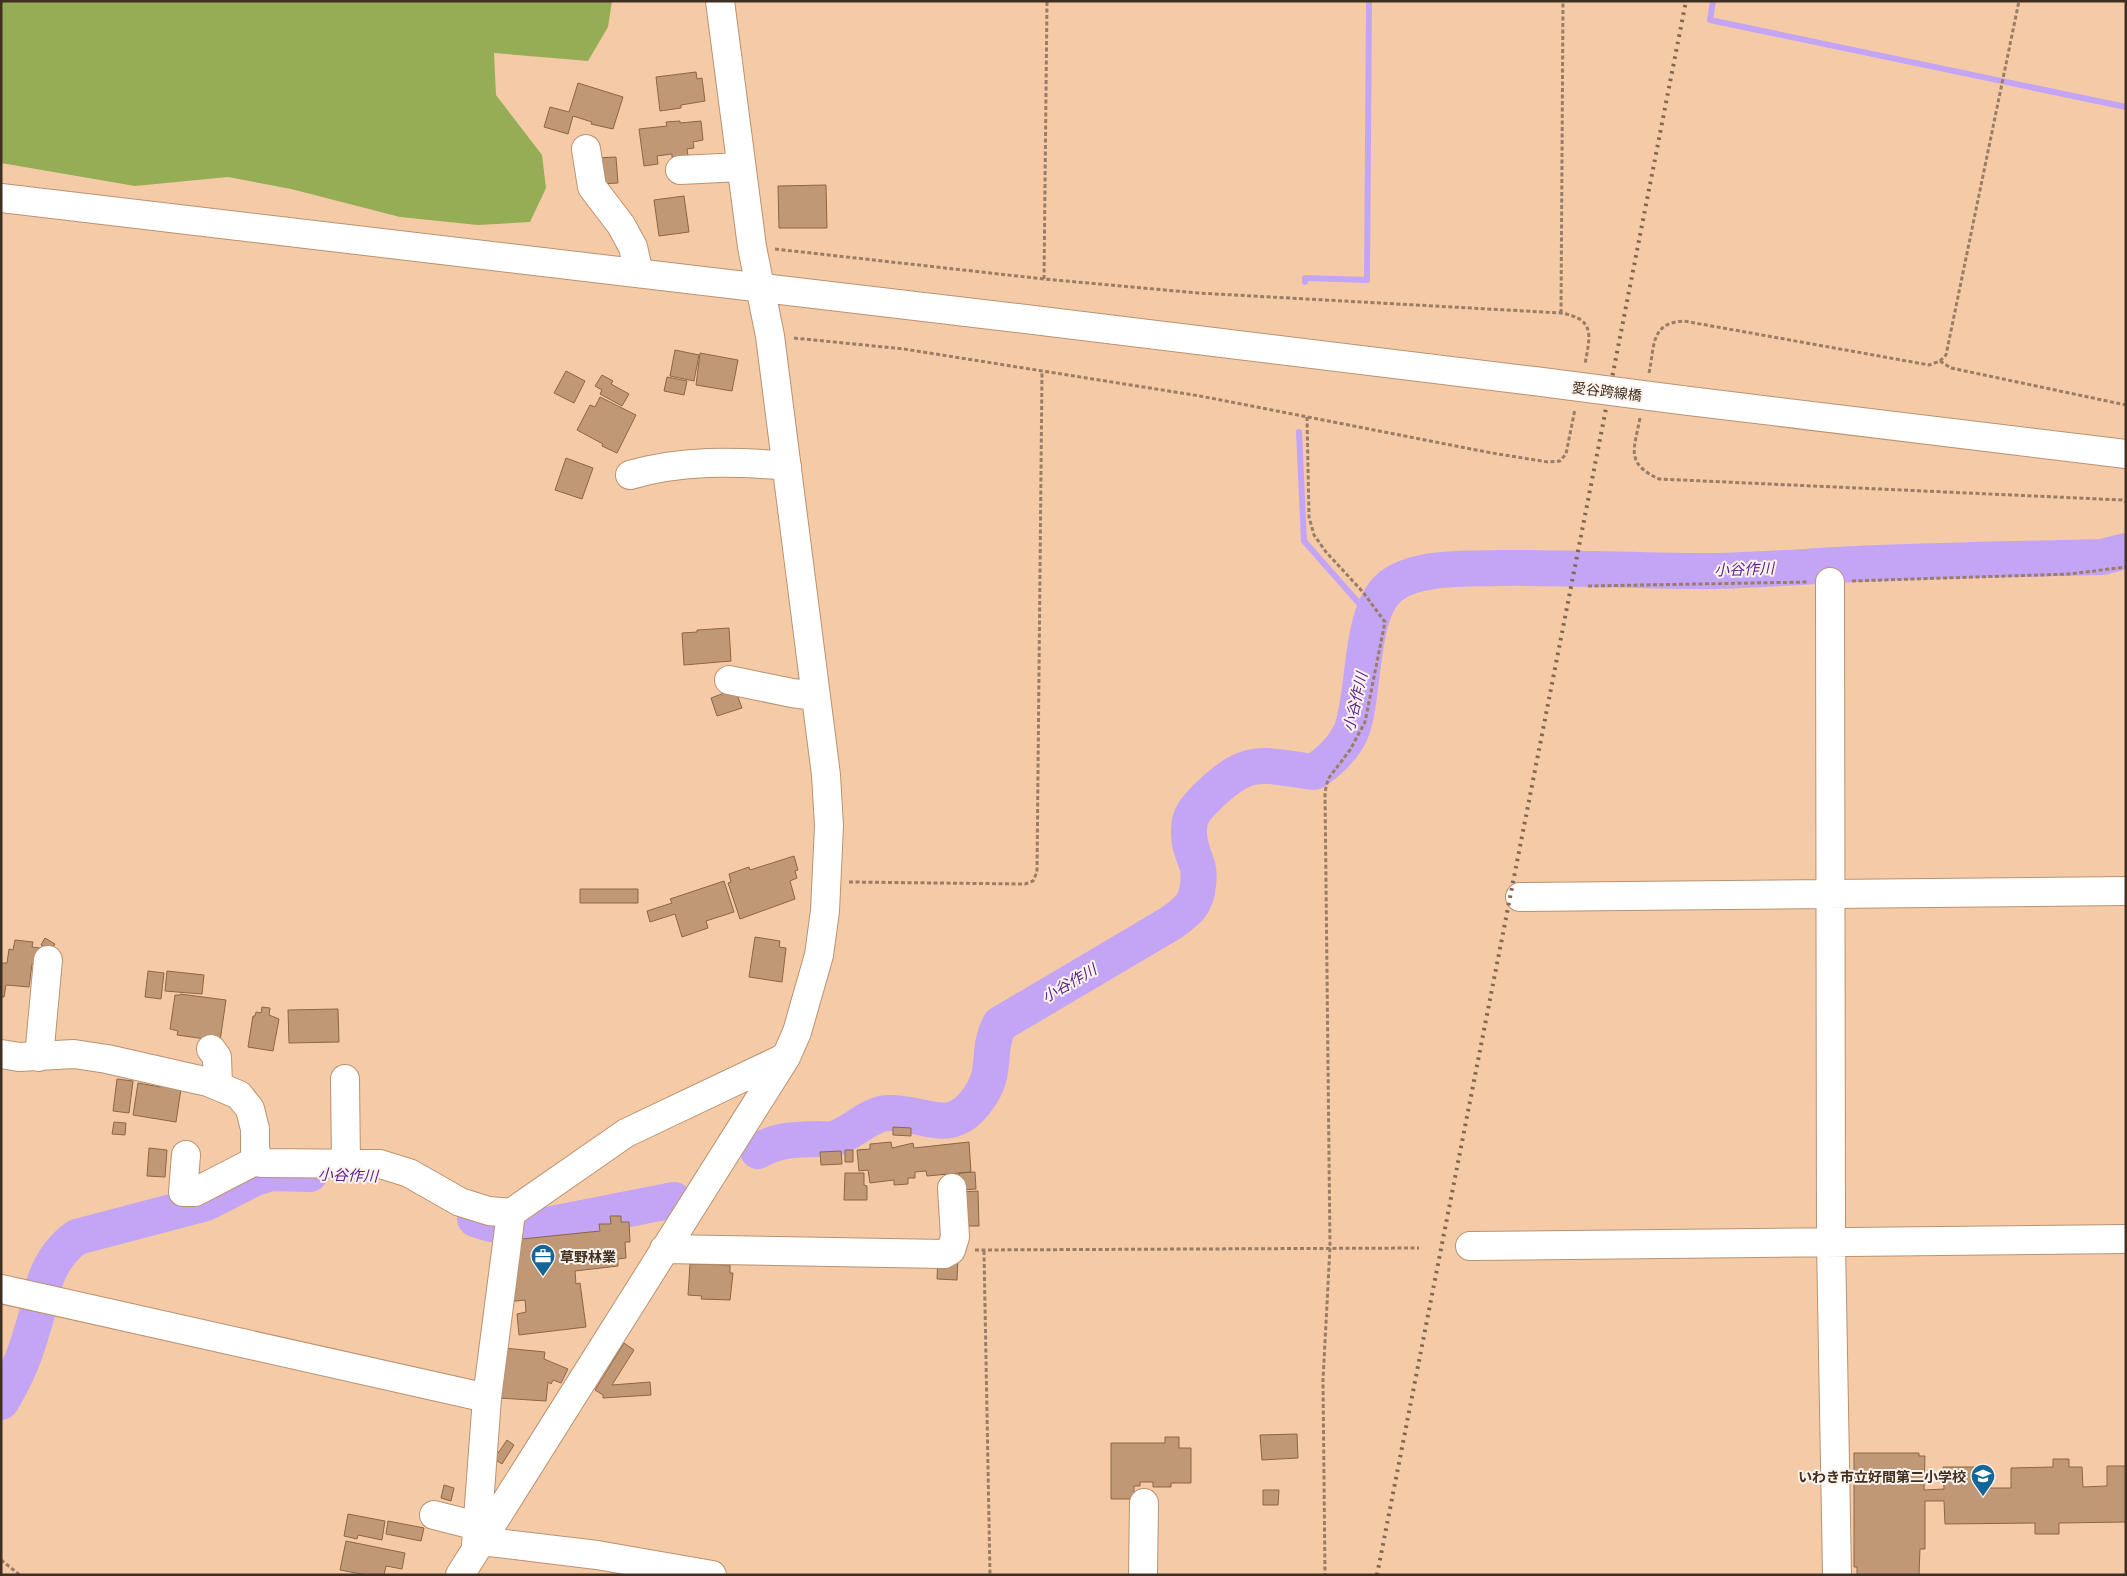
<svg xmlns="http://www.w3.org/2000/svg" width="2127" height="1576" viewBox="0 0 2127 1576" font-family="Manrope,'Noto Sans JP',sans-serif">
<rect width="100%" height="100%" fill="#f5cba7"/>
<path fill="#95ad55" d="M1,1H612L608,27L588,61L494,53L496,95L542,155L546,188L530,222L478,225L400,217L291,189L228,177L135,186L1,163Z"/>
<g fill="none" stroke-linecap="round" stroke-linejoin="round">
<path stroke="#c4a5f5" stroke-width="6" d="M1713,1L1710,20L2126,107
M1305,282V278L1367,280L1369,1
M1299,432L1304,541L1372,618"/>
<path stroke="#c4a5f5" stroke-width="36" d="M758,1151C778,1139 795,1140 817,1139C824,1139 831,1140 836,1138C854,1132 869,1114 888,1113C924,1111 950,1139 978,1099C999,1071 985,1052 1000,1024L1171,923C1187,911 1196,906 1198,885C1199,878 1199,869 1196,862C1192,851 1188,841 1189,829C1189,815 1197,807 1207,797C1249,756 1260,765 1314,772C1329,762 1343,749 1351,732C1366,694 1358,612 1391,586C1417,566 1467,569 1499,568C1570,567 1641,571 1712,571C1768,570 1824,565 1879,563C1953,560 2028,559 2102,557L2126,551
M475,1219L491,1224L532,1228L674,1200
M44,1284C50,1265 60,1249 77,1237L206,1203L255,1178L271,1173L310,1174
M1,1402C22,1368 28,1345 39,1307"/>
</g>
<path fill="#c09876" stroke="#8b6645" d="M696,72L697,79L702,78L705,101L681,105V108L660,111L656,77Z
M578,83L623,97L613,129L591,124L592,122L573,116L568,134L544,127L550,107L569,112Z
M680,121V123L701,121L703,140L693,142L694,148L687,149L688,156L672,158V154L657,156L658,164L644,166L639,129L667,126L666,122Z
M616,157L618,183L599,184L595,158Z
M826,185L827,228H779L778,186Z
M684,196L689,232L659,236L654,200Z
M675,350L699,355L694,381L670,376Z
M700,353L738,360L732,391L696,385Z
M566,371L585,381L574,403L554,393Z
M602,375L613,381L611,384L629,394L622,406L600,394L602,390L595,386Z
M667,377L687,381L684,395L664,391Z
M600,397L636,415L617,453L602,446L603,444L577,430L590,405L595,407Z
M566,458L593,468L582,499L555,490Z
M729,628L731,661L684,665L682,633L697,632V630Z
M735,689L742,708L717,716L711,698Z
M794,856L798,870L795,871L797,878L790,881L795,899L740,919L728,883L731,882L729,874L749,867L750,870Z
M724,881L734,912L706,921L708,928L682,937L675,914L650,922L647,911L672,903L670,899Z
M580,889H638V903H580Z
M755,937L780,941L779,947L786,948L782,982L749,977Z
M45,938L55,944L51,951L41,945Z
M15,940L33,942L32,947L40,948L37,965L32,964L29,987L6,985L4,997H1V963H7L9,949L13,950Z
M148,971L164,973L161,999L145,997Z
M167,971L204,975L202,994L165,991Z
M180,994L226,1000L220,1041L177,1035L178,1031L170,1029L175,995H180Z
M262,1007L270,1008L269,1015L279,1019L273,1051L248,1047L253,1016H255L256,1012L261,1013Z
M338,1009L339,1042L289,1043L288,1010Z
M117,1079L133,1081L129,1113L113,1111Z
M161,1082L170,1083L169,1087L181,1089L176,1122L133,1115L138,1083L160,1087Z
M114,1122L126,1123L125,1135L112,1134Z
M893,1127L911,1128V1136L893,1135Z
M891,1142L892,1148L913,1143L914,1148L969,1142L971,1172L927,1176L926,1171L915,1172V1178H908V1184L894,1185V1180L870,1183L868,1170L859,1171L857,1150L870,1149V1144Z
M149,1148L167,1150L165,1177L147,1176Z
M845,1150H853V1162H845Z
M841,1151L842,1164L821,1165L820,1152Z
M975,1172L976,1189L961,1190L959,1173Z
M845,1173H864V1185L867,1186V1200H844Z
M978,1191L979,1226H960L959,1192Z
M610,1216H621V1222H629L630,1242H625L626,1258L618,1259V1266L575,1271L576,1284L580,1283L586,1327L519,1335L517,1314L526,1312L525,1300L507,1302L512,1240L600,1231L599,1224H611Z
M938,1257L958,1258L957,1280L937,1279Z
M690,1264L730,1265V1273H733L730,1300L701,1299L702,1296L688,1295Z
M624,1343L634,1350L612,1385L650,1382L651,1395L603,1398V1395L595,1390Z
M504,1348L545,1352L544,1359L568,1369L561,1383L553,1380L551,1384L548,1382L546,1401L499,1398Z
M1297,1434L1298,1458L1262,1460L1260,1435Z
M1165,1437H1179V1448H1191V1483H1171V1487H1153V1482H1140V1486H1134V1499H1111V1443H1165Z
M507,1440L514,1445L502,1464L494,1459Z
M1854,1453H1919V1456H1925L1924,1490L1944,1489L1943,1467H1986V1488H2011V1468L2053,1467V1459H2069V1467H2082L2083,1487L2107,1486V1466H2126V1522L2059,1523V1534H2035V1523L1945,1524L1944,1501H1925V1549H1920L1919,1575H1857V1567H1854Z
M444,1485L454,1488L451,1501L441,1498Z
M1263,1490H1279L1278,1505H1263Z
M348,1514L385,1521L382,1540L358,1535L357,1539L344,1536Z
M388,1521L424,1528L421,1541L386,1534Z
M346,1541L405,1553L402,1569L386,1566L384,1575H367L340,1570Z"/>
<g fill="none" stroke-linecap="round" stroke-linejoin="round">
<defs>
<path id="minor" d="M586,149L592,187L621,225L633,247L639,273
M680,170L741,167
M1,198L1017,318L1534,381
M1681,400L2126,454
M630,475C681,460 734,461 787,466
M1830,582L1831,1242L1837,1575
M729,680L792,693L816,696
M1520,897L2126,891
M211,1049L217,1057L218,1086
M1,1054L19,1057L74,1054L107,1059L208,1082L239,1095L250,1109L255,1129V1150L261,1163L380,1164L409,1173L460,1202L489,1211L511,1213
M39,1057L48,960
M345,1079L346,1164
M186,1155L183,1192H195L259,1159
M1470,1246L2126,1239
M664,1249L944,1254L951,1250L955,1237L952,1188
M1,1289L487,1398
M434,1515L477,1526
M481,1541L597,1555L712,1575
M476,1545L487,1398L511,1213L626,1133L786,1057
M460,1575L786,1057L797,1032L819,955L825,911L829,826L826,775L770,336L752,247L720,1
M1143,1575L1144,1503"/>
</defs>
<use href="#minor" stroke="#ba9270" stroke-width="30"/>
<path stroke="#9a7d64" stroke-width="3" stroke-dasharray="4 2.5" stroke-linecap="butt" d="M775,249L1044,279L1198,293L1561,313C1596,319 1590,336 1585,364
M1044,279L1047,1
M1561,313L1563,1
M794,338L904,349L1200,396L1492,453L1548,462L1560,461L1566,454L1575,409
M1940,361L1946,355L2019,1
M1649,373C1655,345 1650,323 1684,321L1929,365L1940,361L1951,368L2126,405
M1307,417L1309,517L1314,535L1326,552L1363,592L1385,622L1365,722L1350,750L1328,779L1325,792L1330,1247L1323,1380L1325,1575
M1640,418C1634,450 1625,463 1659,479L2122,500L2126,502
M1852,581L2069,574L2126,567
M1588,586L1808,582
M849,882L1025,884L1033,881L1037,872L1042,372
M975,1250L1419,1248
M984,1251L990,1575
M1,1560L20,1575"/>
<use href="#minor" stroke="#fff" stroke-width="28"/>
<path stroke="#806751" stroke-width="4" stroke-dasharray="2.5 5" stroke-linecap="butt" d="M1377,1575L1686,1"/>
<defs>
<path id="minor-bridge" d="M1534,381L1681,400"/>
</defs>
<use href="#minor-bridge" stroke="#ba9270" stroke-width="30" stroke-linecap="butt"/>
<use href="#minor-bridge" stroke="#fff" stroke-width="28"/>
</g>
<defs>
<symbol id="office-pin" viewBox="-11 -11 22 30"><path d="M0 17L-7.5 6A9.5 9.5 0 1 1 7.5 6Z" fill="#146698" stroke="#fcf3ec"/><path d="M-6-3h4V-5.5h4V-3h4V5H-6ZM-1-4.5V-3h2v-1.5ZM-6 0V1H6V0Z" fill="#fff"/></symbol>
<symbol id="school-pin" viewBox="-11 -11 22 30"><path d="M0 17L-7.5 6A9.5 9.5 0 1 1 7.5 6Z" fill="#146698" stroke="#fcf3ec"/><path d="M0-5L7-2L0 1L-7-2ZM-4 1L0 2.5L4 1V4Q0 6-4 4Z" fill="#fff"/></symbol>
</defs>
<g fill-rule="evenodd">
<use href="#office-pin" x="529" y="1242" width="28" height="38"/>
<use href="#school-pin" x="1969" y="1462" width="28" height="38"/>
</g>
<g text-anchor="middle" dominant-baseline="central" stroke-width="4" stroke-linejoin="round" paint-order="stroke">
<g font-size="14" fill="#3f2f21" stroke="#fcf3ec">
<text transform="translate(1607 391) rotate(7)">愛谷跨線橋</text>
</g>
<g font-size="14" font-weight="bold" fill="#3f2f21" stroke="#fcf3ec" text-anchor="start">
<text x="560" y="1256">草野林業</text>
<text x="1966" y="1476" text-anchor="end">いわき市立好間第二小学校</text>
</g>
<g font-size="15" font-style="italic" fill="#5b2294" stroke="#fcf3ec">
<text transform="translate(1744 569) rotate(-2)">小谷作川</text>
<text transform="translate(1355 702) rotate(-77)">小谷作川</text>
<text transform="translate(1069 983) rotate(-30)">小谷作川</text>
<text transform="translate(348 1175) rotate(2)">小谷作川</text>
</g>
</g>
<rect width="2127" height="1576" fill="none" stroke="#3f2f21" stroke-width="5"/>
</svg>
